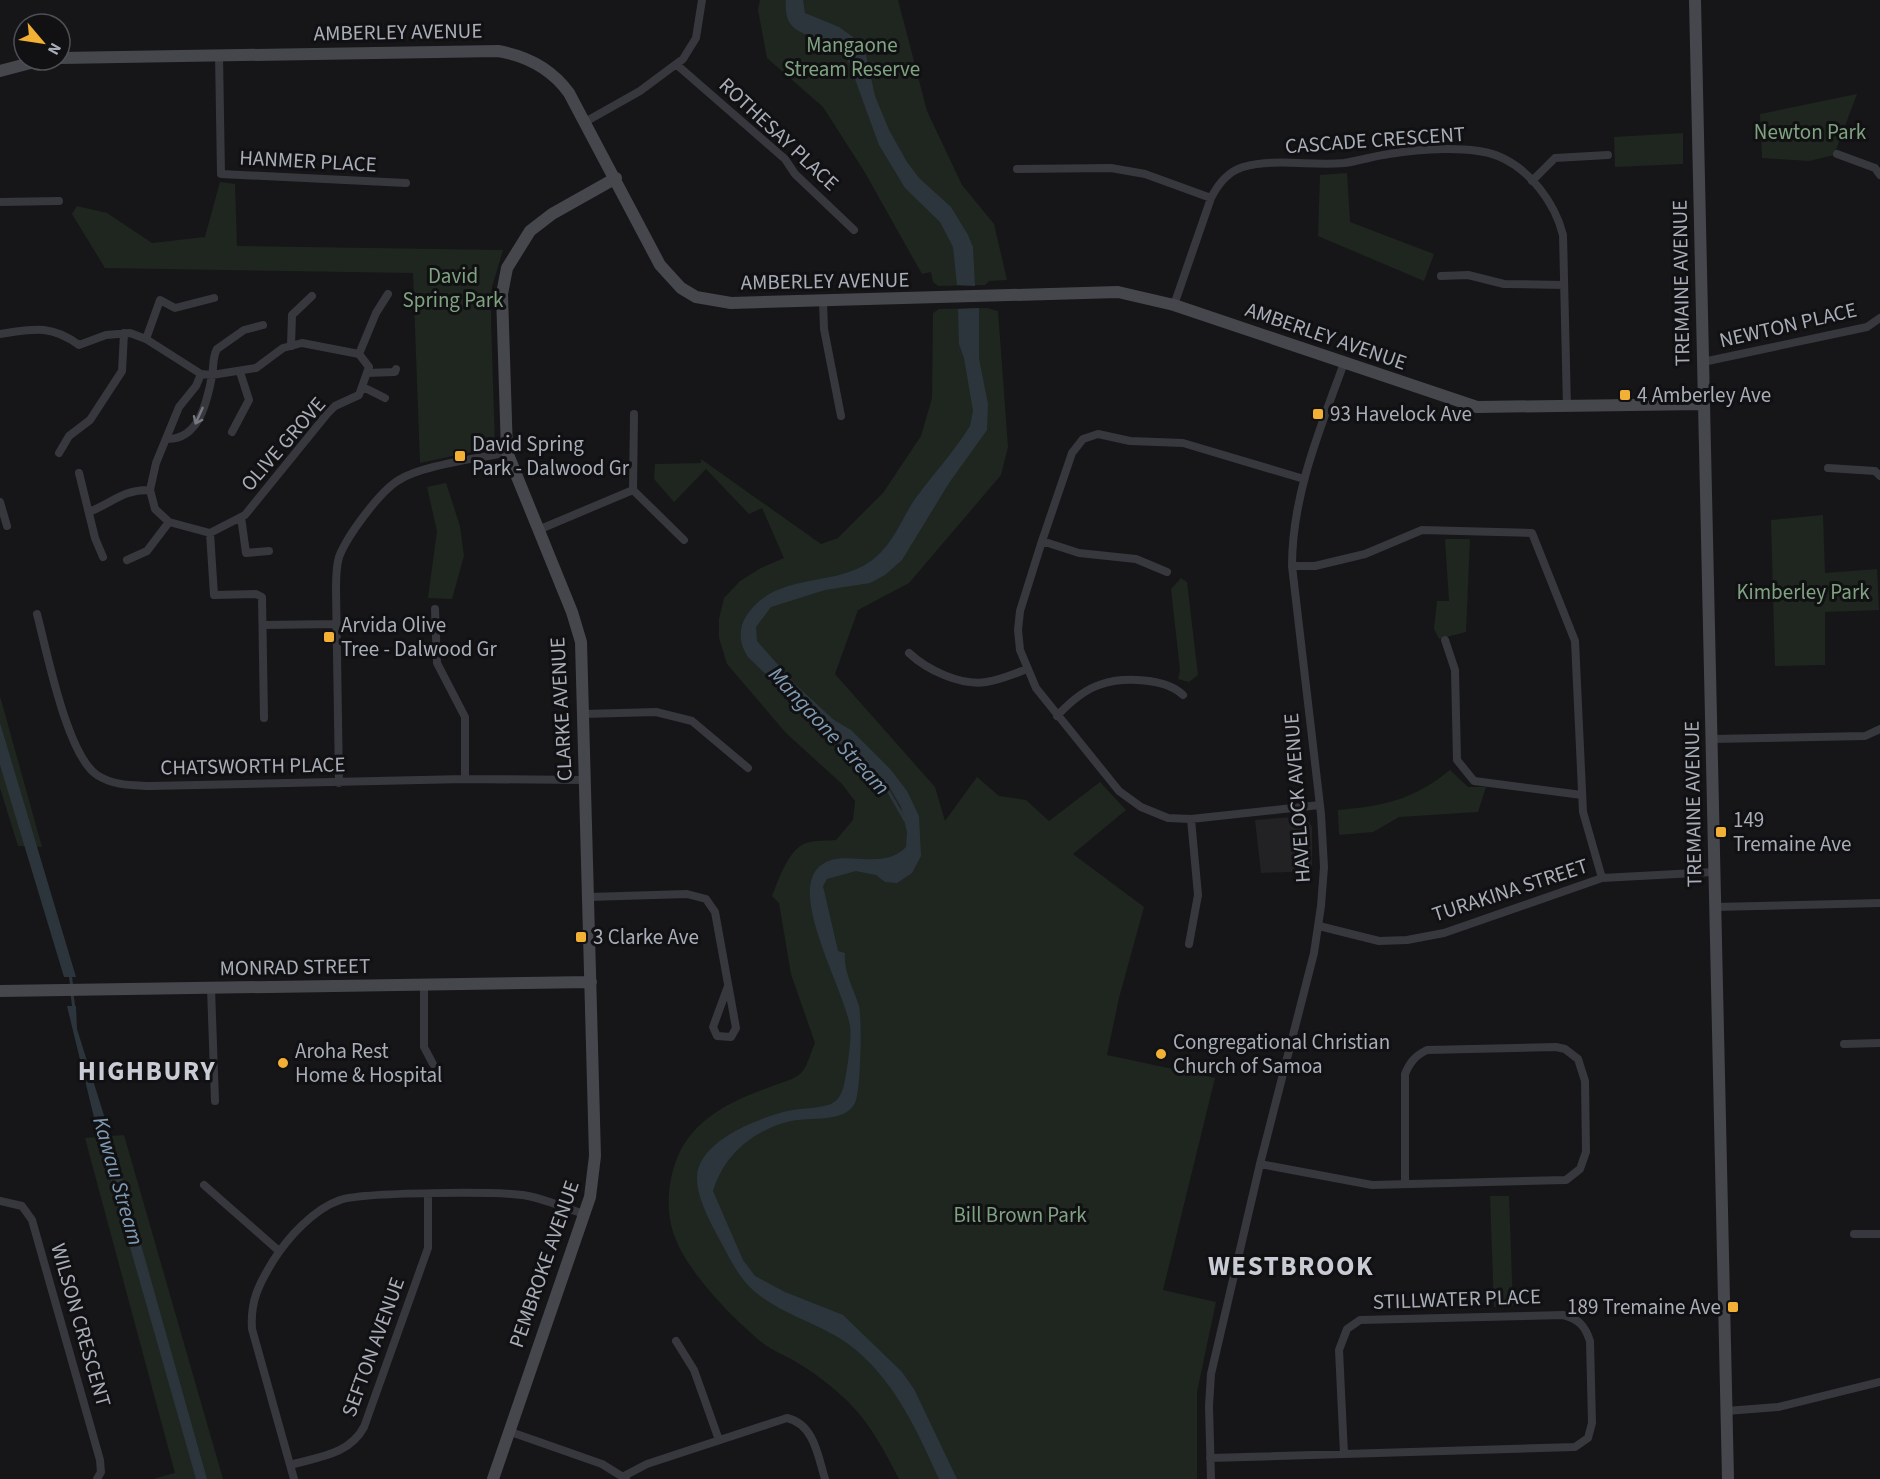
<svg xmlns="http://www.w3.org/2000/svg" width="1880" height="1479" viewBox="0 0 1880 1479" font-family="'Source Sans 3',sans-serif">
<rect width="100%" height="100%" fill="#161618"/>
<path fill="#222225" d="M1305,816L1312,827V871L1261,873L1255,820Z"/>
<path fill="#1e261f" d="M760,0H898L927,111L962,185L994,224L1007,280L989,281L985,285L938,286L933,282L931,272L922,274L864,171L823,107L767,58L758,10Z
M1857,94L1834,155L1809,161L1762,158L1760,114Z
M1683,133V164L1615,167L1614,137Z
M1347,173L1350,222L1434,254L1424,281L1318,236L1320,175Z
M220,182L235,184L237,246L503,250L492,287L491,320L495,447L420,463L413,273L105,268L72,214L77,206L107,213L152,243L205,237Z
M987,308L998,311L1008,447L1001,475L909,583L858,610L835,674L935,787L945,821L977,777L999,796L1026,800L1049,821L1100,782L1126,810L1073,854L1144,907L1119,998L1107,1055L1215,1078L1163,1290L1216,1302L1197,1392V1479H899C884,1450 868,1419 843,1397C828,1383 809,1369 791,1359C782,1354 772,1350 764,1344C735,1321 690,1275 676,1240C665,1214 667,1182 678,1156C694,1118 733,1100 770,1087C779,1083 795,1080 802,1072C808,1065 811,1051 815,1043L791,974L779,903L772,896C779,879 788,850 806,843C815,840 827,841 836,840L853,820L855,801L842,784L786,733L727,664L719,638V619L724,598L740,581L761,568L784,558L762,508L749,514L706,469L674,502L654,479L655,464L701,463V459L821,544L838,538L883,493L921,436L932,398L933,313L939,309Z
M446,483L460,526L464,556L452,599L428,598L437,531L427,487Z
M1823,515L1825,573L1877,569L1879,610L1825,612V665L1775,666L1771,520Z
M1445,539H1470L1466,632L1439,639L1434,629L1437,601H1449Z
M1181,578L1187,582L1198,675L1189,682L1178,679L1180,670L1171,589Z
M0,696L42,847L18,846L0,788Z
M1450,770L1468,787H1486L1478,812L1399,817L1373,832L1339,835L1338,810C1384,806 1413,800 1450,770Z
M124,1135L223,1479H153L175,1473L85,1138Z
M1490,1196H1509L1513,1306L1494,1307Z"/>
<path fill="#2c353c" d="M786,0H803L805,13L839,27L853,37L866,55L875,96L889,130L907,162L919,178L951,207L968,235L973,247L975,286L957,285L953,247L940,222L905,188L879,145L844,49C819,31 782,42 786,0Z
M979,308V359L988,404L987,430L949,483L902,560L885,575L870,583L825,590L771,607L756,627L757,641L796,685L834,720L851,730L891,770L907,791L919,816L921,856L912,873L897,883L885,882L876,875L856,871L827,879L823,886L838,951L845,953C843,971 854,989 859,1006C862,1019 861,1091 855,1103C845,1123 810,1117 791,1121C753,1130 724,1155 713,1191L743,1260L755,1276L785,1292L843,1315L902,1372L914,1389L957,1479H939C917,1431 897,1385 856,1350C825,1324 784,1317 754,1291C740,1279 731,1261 723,1246C713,1227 697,1200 697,1178C697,1142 755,1120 783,1112C798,1108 814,1109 828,1105C837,1103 842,1094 844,1085C847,1071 852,1039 850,1026C844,990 791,899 817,869C839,844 880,874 906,847L907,832L901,807L890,788L816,723L748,657C740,645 738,631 745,618C775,568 839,591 877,556C895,540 902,518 915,499C933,474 954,452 970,426L973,411L964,358L959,344L958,309Z
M0,723L76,977H64L0,765Z
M67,1006H76L77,1029L111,1138L207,1479H196L99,1138Z"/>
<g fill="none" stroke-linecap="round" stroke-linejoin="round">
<path stroke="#2c353c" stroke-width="3" d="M875,775L886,787L905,820
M70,973L72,988
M72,994L74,1009"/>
<path stroke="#37383d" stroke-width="8" d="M219,54L221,174L406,183
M677,65L785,159L795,174L854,230
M585,122L640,91L683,59L696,38L702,0
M1837,154L1875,168L1880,175
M1017,169L1111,168L1145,174L1211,198
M1532,181L1555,158L1608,155
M0,202L59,201
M1441,276L1468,275L1504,284L1564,285
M823,302L824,329L841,416
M1174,305L1211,198C1218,184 1227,172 1243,167C1275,158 1311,166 1344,163C1359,161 1374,156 1389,154C1418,149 1471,145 1498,156C1530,169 1555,203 1563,235L1567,407
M0,334C32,329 51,324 79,345L106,335L130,333L146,339L201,374L212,375L256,368L283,348L302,343L359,354L369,367L359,395L335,406L327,414L245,515L210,533L169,522L155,509L150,490L156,463L179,407L196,386L201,374
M146,339L160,300L175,308L214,298
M291,346L292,315L312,296
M359,354L376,313L388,294
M1703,362L1867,327L1880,318
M367,373L395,372L396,369
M363,387L385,398
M634,414L633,490L684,540
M232,432L249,400L240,372
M168,439C199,439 207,402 212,376C214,367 212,358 217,349L244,330L263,325
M59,453L69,436L90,420L122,371L124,333
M1828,468L1875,471L1880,476
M79,473L95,538L103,557
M1304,479L1183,443L1130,441L1098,434L1083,439L1072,453L1042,541L1020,611L1018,630L1020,650L1036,688L1119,791L1141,807L1168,818L1191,819L1320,805
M0,502L7,526
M89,512C112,503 124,489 150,490
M241,517L246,553L269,551
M538,530L633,490
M210,533L214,595L256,594L262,597L264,718
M1042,541L1079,553L1136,559L1167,572
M127,560L147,551L169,522
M1292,566H1315L1365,554L1422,530L1532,533L1575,641L1583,812L1602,878
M435,609L437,663L465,717V779
M37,614C47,652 67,755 97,775C114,786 132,785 150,786L465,779L585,780
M263,625L337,624
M1445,640L1455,670L1457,760L1474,781L1582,795
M909,653C927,670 961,686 986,682C1000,680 1014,674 1027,669
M584,714L656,712L692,721L748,768
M1057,716C1069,703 1085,689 1102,684C1123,677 1166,678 1183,695
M1711,739L1865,736L1880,729
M339,783L336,589C336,578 336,567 339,557C347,536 380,491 399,480C423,465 477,459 507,452
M589,897L687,894L706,899L715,912L736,1028L731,1037L717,1036L713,1027L728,986
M1714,907L1880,903
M1319,926L1379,941L1407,940L1444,933L1602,878L1714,872
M1189,944L1198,895L1191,819
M424,985V1047L433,1064
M211,988L215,1101
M1844,1044L1880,1043
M1260,1164L1372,1185L1566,1180L1580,1169L1586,1152L1585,1081L1578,1059L1565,1049L1556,1047L1427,1050C1415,1056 1410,1062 1405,1074V1184
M204,1185L279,1251
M0,1201L22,1206L32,1220L100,1460L101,1472L97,1479
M1854,1234H1880
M676,1341L694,1370L719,1440
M1726,1411L1778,1407L1880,1382
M508,1431L602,1464L626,1479
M1210,1458L1575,1447L1588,1438L1592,1423L1590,1341C1585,1326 1579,1319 1563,1315L1360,1320L1347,1329L1339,1350L1344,1454
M290,1465C318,1457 349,1455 364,1427L428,1248V1195
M624,1476L647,1464L787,1418C814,1424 818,1456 825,1479
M294,1479L252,1329C250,1301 259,1284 273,1261C288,1237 314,1209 340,1200C361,1192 504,1191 528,1196C547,1200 566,1208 584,1214
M1211,1479L1209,1406L1211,1374L1260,1164L1314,953L1321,906L1324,867L1321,814L1292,566C1292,495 1320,429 1344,363"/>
<path stroke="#45474d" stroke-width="12" d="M1695,0L1728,1479
M60,58L498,51C527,56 551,68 569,93L660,265L681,288L696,297L731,303L1118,292L1174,305L1477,407L1703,404
M0,71L42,60
M0,991L591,982
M493,1479L590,1197L595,1156L581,642L572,612L507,452L502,294L507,268L530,231L552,214L616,178"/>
</g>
<defs><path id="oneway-shaft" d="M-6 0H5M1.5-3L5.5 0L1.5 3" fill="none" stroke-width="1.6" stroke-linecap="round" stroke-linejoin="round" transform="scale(1.5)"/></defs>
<use stroke="#757881" href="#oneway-shaft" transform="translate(199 416) rotate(114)"/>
<g fill="#f2b134" stroke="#111113" stroke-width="2">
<rect x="1619" y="389" width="12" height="12" rx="3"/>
<rect x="1312" y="408" width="12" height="12" rx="3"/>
<rect x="454" y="450" width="12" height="12" rx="3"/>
<rect x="323" y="631" width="12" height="12" rx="3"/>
<rect x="1715" y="826" width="12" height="12" rx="3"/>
<rect x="575" y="931" width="12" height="12" rx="3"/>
<circle cx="1161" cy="1054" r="6"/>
<circle cx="283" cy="1063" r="6"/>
<rect x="1727" y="1301" width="12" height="12" rx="3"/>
</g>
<g text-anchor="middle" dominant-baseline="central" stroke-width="6" stroke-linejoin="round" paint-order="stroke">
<g font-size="21" fill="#a8adb8" stroke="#111113">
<text transform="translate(398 32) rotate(-1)">AMBERLEY AVENUE</text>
<text transform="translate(779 134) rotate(43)">ROTHESAY PLACE</text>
<text transform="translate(1375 140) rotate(-4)">CASCADE CRESCENT</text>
<text transform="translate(308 161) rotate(3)">HANMER PLACE</text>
<text transform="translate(825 281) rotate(-1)">AMBERLEY AVENUE</text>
<text transform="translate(1681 283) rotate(-91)">TREMAINE AVENUE</text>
<text transform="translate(1788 325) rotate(-13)">NEWTON PLACE</text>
<text transform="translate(1326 336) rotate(19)">AMBERLEY AVENUE</text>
<text transform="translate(283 444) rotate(-49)">OLIVE GROVE</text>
<text transform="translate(561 709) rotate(-93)">CLARKE AVENUE</text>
<text transform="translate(253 766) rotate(-1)">CHATSWORTH PLACE</text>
<text transform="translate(1297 798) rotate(-94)">HAVELOCK AVENUE</text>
<text transform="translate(1693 804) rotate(-91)">TREMAINE AVENUE</text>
<text transform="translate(1510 890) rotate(-18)">TURAKINA STREET</text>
<text transform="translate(295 967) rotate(-1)">MONRAD STREET</text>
<text transform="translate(544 1264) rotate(-71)">PEMBROKE AVENUE</text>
<text transform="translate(1457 1299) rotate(-2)">STILLWATER PLACE</text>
<text transform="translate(81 1325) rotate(74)">WILSON CRESCENT</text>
<text transform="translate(373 1347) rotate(-70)">SEFTON AVENUE</text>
</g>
<g font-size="21" fill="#7fa381" stroke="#111113">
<text x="852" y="45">Mangaone<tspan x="852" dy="24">Stream Reserve</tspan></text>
<text x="1810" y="132">Newton Park</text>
<text x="453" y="276">David<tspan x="453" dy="24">Spring Park</tspan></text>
<text x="1803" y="592">Kimberley Park</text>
<text x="1020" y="1215">Bill Brown Park</text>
</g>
<g font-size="21" fill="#a8adb8" stroke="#111113" text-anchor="start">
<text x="1637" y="395">4 Amberley Ave</text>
<text x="1330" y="414">93 Havelock Ave</text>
<text x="472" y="444">David Spring<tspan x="472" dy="24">Park - Dalwood Gr</tspan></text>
<text x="341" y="625">Arvida Olive<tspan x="341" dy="24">Tree - Dalwood Gr</tspan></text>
<text x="1733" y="820">149<tspan x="1733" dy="24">Tremaine Ave</tspan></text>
<text x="593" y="937">3 Clarke Ave</text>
<text x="1173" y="1042">Congregational Christian<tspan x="1173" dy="24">Church of Samoa</tspan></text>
<text x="295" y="1051">Aroha Rest<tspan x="295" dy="24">Home &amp; Hospital</tspan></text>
<text x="1721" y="1307" text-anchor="end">189 Tremaine Ave</text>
</g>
<g font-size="22" font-style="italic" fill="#7f9bb3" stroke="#111113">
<text transform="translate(829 731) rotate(47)">Mangaone Stream</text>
<text transform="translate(118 1181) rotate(74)">Kawau Stream</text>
</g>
<g font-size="27" font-weight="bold" letter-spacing="1.5" fill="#c9ccd4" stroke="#111113">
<text x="147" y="1071">HIGHBURY</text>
<text x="1291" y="1266">WESTBROOK</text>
</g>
</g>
<g transform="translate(42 42) rotate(119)"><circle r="28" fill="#111113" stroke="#4d4f55" stroke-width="1.5"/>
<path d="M0-4.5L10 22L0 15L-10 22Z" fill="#f2b134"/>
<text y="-9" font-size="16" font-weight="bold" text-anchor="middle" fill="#a8adb8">N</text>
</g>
</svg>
